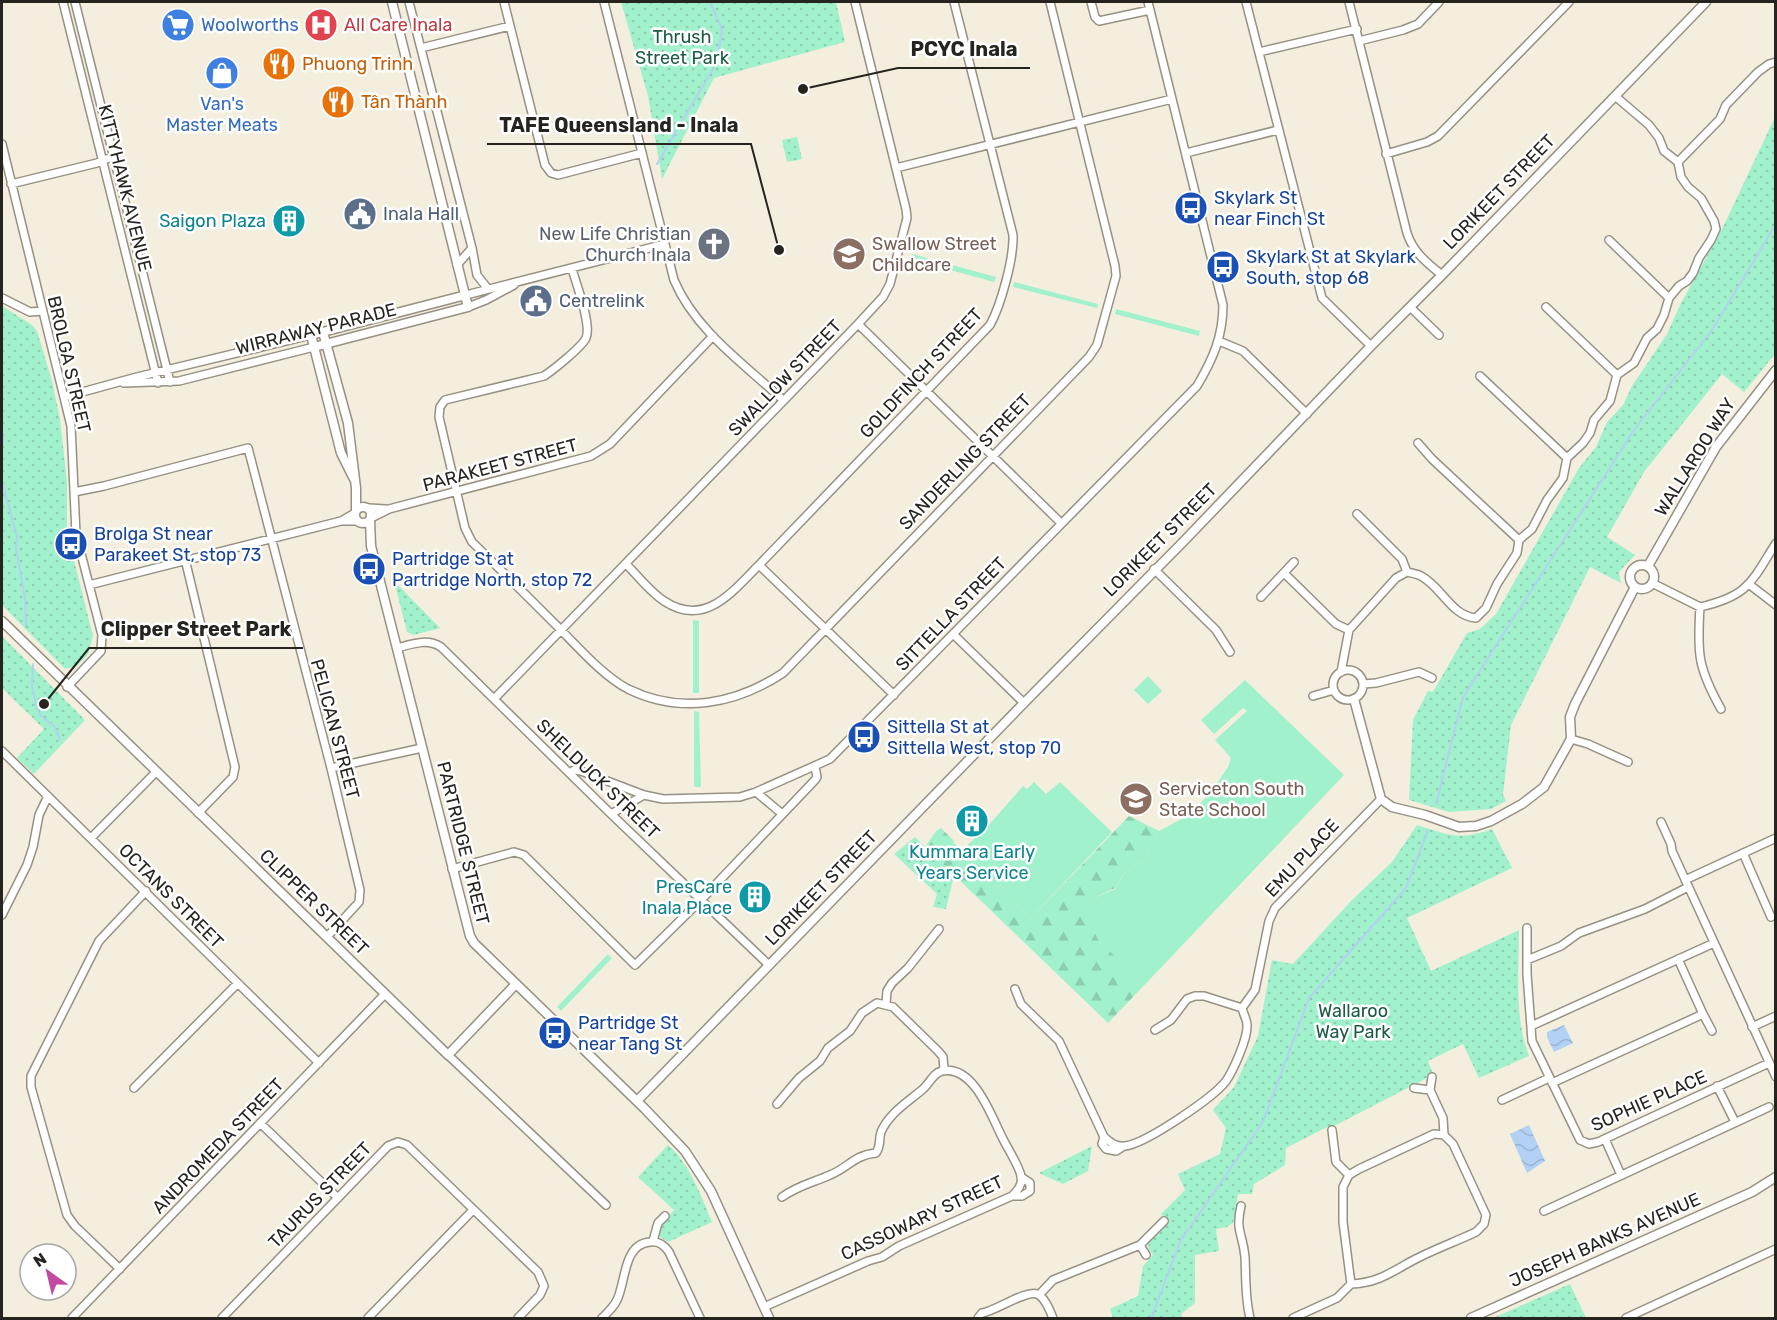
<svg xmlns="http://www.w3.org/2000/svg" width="1777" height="1320" viewBox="0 0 1777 1320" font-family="Rubik,sans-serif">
<defs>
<pattern id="forest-firs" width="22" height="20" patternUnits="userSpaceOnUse" patternTransform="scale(1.5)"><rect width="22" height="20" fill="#a1f1cc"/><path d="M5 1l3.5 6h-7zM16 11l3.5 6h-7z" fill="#8aceaf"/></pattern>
<pattern id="park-dots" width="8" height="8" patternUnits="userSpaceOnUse" patternTransform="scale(1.5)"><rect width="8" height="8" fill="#a1f1cc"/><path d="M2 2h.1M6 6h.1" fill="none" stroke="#8aceaf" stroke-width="1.8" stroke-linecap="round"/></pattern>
<pattern id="water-waves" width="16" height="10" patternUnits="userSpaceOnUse" patternTransform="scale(1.5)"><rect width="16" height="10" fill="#b2d1f4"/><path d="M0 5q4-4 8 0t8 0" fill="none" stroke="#99b3d1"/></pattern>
</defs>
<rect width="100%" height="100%" fill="#f4eedf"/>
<path fill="#a1f1cc" d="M912,254L996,277L994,282L910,259Z
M1014,282L1098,304L1097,308L1013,287Z
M1116,309L1200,331L1199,336L1115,314Z
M693,620L699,621V693H693Z
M1148,676L1162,691L1148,704L1134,690Z
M1245,680L1344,775L1134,996L1120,963L1098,939L1087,919L1094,898L1115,889L1125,872L1143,861L1159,831L1189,815L1211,792L1228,767L1231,758L1215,740L1247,711L1243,708L1214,734L1201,720Z
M694,711L699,712L701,787H694Z
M1034,782L1046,794L1060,782L1112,832L1030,919L961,851L987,827L1023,786L1027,789Z
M608,954L612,958L561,1011L557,1007Z"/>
<path fill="url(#forest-firs)" d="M1129,816L1159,831L1143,861L1125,872L1115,888L1094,898L1088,919L1098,939L1121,963L1134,996L1108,1023L925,847L936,831L941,828L954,841L953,843L964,849L962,852L1030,919Z"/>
<path fill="url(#park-dots)" d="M621,2H836L845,42L714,78L662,179L648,96Z
M1775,117V354L1744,392L1722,374L1644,472L1607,537L1635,555L1619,572L1621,583L1590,567L1511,725L1503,795L1506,801L1491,809L1449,812L1409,800L1413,720L1428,691L1433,692L1467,633L1480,629L1496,614L1579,468L1596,447L1607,422L1623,405L1632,386L1667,334L1681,303L1725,223Z
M797,137L802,159L787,162L782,140Z
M2,306L32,325L37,331L52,381L60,419L67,482V533L93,636L88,654L77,666L65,669L2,605Z
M394,581L440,628H441L413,635L407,632Z
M2,636L85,720L34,774L17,758L44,729L2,688Z
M1417,825C1449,835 1459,841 1492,829L1512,868L1407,918L1431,971L1519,930C1519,971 1514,1018 1529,1056L1479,1078L1463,1044L1428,1061L1432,1071L1427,1078L1338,1124L1325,1128L1286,1148L1285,1165L1254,1184L1252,1194H1238L1233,1223L1227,1227L1216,1229L1219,1251L1195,1255V1303L1181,1314L1183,1318H1113L1110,1309L1138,1296L1143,1266L1153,1255L1148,1248L1149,1241L1168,1223L1161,1214L1185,1190L1178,1174L1220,1154L1226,1128L1213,1110L1234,1087L1258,1036L1272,960L1293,964L1352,900L1392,862Z
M915,837L954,875L946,909L933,907L937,894L894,854Z
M668,1145C690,1164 701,1196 712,1222L668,1242L656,1234L661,1225L674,1210L638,1177Z
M1092,1146L1088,1171L1063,1184L1039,1173Z
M1570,1284L1586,1318H1493Z"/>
<path fill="url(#water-waves)" d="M1564,1025L1573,1043L1554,1052L1547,1037V1032Z
M1529,1125L1545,1161L1527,1173L1510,1134Z"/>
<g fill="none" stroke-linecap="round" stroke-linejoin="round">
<path stroke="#b2d1f4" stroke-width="2" d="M657,164L717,62L722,29L710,2
M2,427L3,441L2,447
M2,481L17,537L16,548L25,599L26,625
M33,664L32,686L36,705L40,715L54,726L60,739
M1436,804L1463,697L1634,430L1712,330L1776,224
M1151,1318L1181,1240L1263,1122L1309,998L1406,888L1428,830"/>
<defs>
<path id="minor" d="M63,2L158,383
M75,2L170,382
M409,2L472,248L477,275L488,289
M504,2L545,165L551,173L558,175L642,153
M604,2L674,280C695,330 744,364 783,400
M1091,2L1095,17L1099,21L1150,10
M1246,2L1322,298L1371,346
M1349,2L1407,233C1413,252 1427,263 1442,275
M1359,41L1403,30L1418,24L1439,2
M421,48L510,26
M1259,52L1357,29
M1615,96L1649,125L1659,138L1664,151L1678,162
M2,144L71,426L76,534L102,635L101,651L67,687
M1186,153L1278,130
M1386,154L1427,142L1438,136L1569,2
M1678,162L1720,119L1726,105L1758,72L1769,64L1776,62
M896,168L1172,99
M11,184L97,163L114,156
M1609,240L1669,298
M457,265L472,248
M572,269C576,283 592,325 586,338C582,347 553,370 544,376L445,400L440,407L439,417L465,528L472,542C501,570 529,598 557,626C577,646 603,676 628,689C681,715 736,704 783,673L1089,357L1097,345L1116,276L1115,266L1050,2
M466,295L665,244
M2,298L30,312L42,311
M468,307L486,300L514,285
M1410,307L1439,335
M1546,307L1617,375
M858,324L1061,523
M1219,341L1243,351L1307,414
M1480,376L1567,458
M124,383L179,381L314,347
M64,397L137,377L311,335
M1418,443L1432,459L1519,540
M74,492L104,486L248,448L331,768L360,890L359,902L327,937
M369,508L386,509
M1357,514L1402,559L1407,572
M371,518L389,509L591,456L610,444L713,336
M341,521L355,513
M185,559L235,767L233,777L198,813
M626,564C638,576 650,592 664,601C705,628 732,592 759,565L990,325C1001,305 1014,258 1013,235L954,2
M759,565L894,695
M1154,569L1216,630L1230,652
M1285,574L1336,624L1349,630
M1652,583L1700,607C1748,596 1751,583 1776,543
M89,585L341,521H357
M1750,585L1776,605
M1261,597L1294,562
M1700,607C1697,654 1698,668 1721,709
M953,634L1024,703
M397,648C412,644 427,638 441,647L611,814L769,965
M1333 685a15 15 0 1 1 30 0a15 15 0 1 1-30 0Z
M1341,672L1349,630L1396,578L1407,572C1411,573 1417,574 1421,576C1442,587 1451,616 1476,618L1486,608L1497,584L1517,553L1519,540L1532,529L1547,500L1563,478L1567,458L1583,443L1590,433L1594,420L1610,401L1617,375L1634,363L1647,338L1657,329L1664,315L1669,298L1679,286L1687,281L1693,273L1699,258L1711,240L1716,229L1714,221L1701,198L1688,187L1681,177L1678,162
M1363,684L1376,683L1419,672L1432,678
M1313,696L1334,690
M495,698L858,324L883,297L890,284L907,218L906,209L855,2
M1571,739L1588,744L1628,762
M2,751L319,1063
M331,768L422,748
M570,773L574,770L581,771L644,795L663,799L740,797L756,792L830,759L1197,386C1213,359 1223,336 1223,305L1148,2
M756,792L781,813
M611,814L644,795
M1661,822L1671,844L1672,851L1776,1077
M91,838L156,772
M1743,853L1771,917
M452,869L514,852L524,855L635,965L701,900L815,780L817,777L815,767
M1685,880L1776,838
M2,915L27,865L33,847L39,815L48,796
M1527,928V974L1532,1041L1580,1140L1589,1144L1598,1142L1769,1063
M1527,960L1561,946L1579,933L1645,909L1688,887
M1015,989L1021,1004L1059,1041L1104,1137C1111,1143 1116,1147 1125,1146C1145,1144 1213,1098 1226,1081C1233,1071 1248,1038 1247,1025C1247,1020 1243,1013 1242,1008L1255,990L1269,921L1275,908L1381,799
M886,1004L887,991L892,983L908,968L939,929
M1703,1014L1712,1031
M1531,1026L1714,943
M1752,1027L1776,1016
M1155,1030L1171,1020L1187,999L1195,996H1204L1242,1008
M448,1055L606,1205
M1552,1083L1703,1014L1678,959
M1717,1086L1735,1122
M134,1088L237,984
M1414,1088L1430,1090L1443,1118L1444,1135
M1430,1090L1432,1077
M1502,1100L1549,1078
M777,1104L799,1078L820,1061L828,1048L850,1031L862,1013L877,1003L893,1007L938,1051L943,1057L944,1070
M260,1123L338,1198
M1332,1130L1336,1162L1349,1175
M1104,1137L1102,1144L1106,1149L1116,1151L1124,1146
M1605,1139L1621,1175
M1012,1196H1022L1030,1191V1183L1021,1177
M1241,1206C1235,1231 1243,1234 1245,1257C1246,1278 1245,1298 1250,1318
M1544,1211L1769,1107
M653,1241L658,1223L665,1216
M1140,1245L1146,1255
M120,1269L75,1226L67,1215L31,1087V1076L99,941L146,891
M1351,1284L1343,1222V1187L1349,1175L1359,1169L1434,1134L1444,1135
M1039,1295L1053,1280L1140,1245L1164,1221
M764,1307L868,1261L882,1257L899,1246L1012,1196C1017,1191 1023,1185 1021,1176C1019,1166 1008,1149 1003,1139C992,1118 974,1064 942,1071C933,1073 930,1083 923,1089C908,1102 889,1113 881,1132C878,1141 882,1143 876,1153C854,1155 848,1168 830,1175C812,1183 799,1185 782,1197
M72,1318L385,994
M222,1318L388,1146L398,1142L407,1145L538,1272L544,1286L540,1295L518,1318
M368,1318L473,1210
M602,1318C607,1313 614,1307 617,1300C626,1282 623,1244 650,1242C659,1241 664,1245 669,1252L700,1318
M978,1318L982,1313C996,1311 1025,1290 1037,1294C1045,1297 1050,1311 1053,1318
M1293,1318L1337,1298L1351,1284C1377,1283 1390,1273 1412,1261C1432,1250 1455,1242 1476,1232L1484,1224L1486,1215L1453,1144L1444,1135
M1626,1318L1776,1249"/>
<path id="tertiary" d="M323,332L348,423L356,488V510
M314,347L468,307L392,2
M354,479L341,453L311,335L466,295
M355 515a8 8 0 1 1 16 0a8 8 0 1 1-16 0Z
M370,520L371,546L470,936L474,943L644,1108L685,1151L711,1191L769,1318
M1630 577a12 12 0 1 1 24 0a12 12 0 1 1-24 0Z
M1648,566L1716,447L1776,370
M2,621L448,1055L516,984
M1354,699L1381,799L1392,807L1425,815L1459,827L1476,826L1491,821L1522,804L1544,787L1571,739L1570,717L1575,704L1635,587
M637,1101L1024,703L1183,542L1371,346L1442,275L1706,2
M1471,1318L1752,1192L1776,1177"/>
</defs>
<use href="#minor" stroke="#969183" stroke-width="10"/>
<use href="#tertiary" stroke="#969183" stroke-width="11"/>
<use href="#minor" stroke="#fff" stroke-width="7"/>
<use href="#tertiary" stroke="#fff" stroke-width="8"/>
</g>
<defs>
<symbol id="supermarket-disc" viewBox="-11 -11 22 22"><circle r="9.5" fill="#3f7fe0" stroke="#fff"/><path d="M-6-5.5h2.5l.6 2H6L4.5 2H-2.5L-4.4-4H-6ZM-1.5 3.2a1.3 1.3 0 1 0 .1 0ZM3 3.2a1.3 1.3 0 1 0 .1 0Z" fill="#fff"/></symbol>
<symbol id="hospital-disc" viewBox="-11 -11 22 22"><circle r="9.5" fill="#e0444e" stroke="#fff"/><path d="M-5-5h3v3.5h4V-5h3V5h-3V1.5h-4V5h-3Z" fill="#fff"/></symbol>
<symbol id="restaurant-disc" viewBox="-11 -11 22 22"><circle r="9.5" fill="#e8710a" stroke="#fff"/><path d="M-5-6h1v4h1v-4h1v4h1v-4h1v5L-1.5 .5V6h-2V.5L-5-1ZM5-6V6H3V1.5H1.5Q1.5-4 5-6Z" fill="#fff"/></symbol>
<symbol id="shop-disc" viewBox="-11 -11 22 22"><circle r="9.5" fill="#3f7fe0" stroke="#fff"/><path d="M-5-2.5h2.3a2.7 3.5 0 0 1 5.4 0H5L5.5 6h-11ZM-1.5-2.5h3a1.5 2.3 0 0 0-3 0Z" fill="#fff"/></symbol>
<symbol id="bus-disc" viewBox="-11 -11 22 22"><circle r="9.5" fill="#1a4fb4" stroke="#fff"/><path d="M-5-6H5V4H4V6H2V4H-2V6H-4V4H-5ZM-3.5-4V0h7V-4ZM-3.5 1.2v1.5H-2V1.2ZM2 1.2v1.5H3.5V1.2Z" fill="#fff"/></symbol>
<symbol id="civic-disc" viewBox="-11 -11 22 22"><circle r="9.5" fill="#5c6f8a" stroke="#fff"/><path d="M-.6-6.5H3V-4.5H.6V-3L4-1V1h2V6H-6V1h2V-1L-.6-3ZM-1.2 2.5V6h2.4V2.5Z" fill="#fff"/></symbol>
<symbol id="building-disc" viewBox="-11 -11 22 22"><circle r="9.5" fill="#0f9aa8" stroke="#fff"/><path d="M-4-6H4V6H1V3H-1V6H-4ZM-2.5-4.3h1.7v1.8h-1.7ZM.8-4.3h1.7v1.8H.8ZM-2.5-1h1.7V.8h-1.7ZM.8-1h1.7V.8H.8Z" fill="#fff"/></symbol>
<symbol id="church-disc" viewBox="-11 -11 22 22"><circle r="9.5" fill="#6b7280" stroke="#fff"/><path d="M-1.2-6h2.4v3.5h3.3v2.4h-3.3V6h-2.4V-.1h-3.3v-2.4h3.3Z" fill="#fff"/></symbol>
<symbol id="school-disc" viewBox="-11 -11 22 22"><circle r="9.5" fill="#8d6e63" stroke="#fff"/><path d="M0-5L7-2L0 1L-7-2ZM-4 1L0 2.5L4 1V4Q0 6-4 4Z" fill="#fff"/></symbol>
</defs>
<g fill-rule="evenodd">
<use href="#supermarket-disc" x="159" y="6" width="38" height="38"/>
<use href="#hospital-disc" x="302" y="6" width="38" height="38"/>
<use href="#restaurant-disc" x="260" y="45" width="38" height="38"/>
<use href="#shop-disc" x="203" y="54" width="38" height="38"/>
<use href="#restaurant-disc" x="319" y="83" width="38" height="38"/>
<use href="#bus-disc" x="1172" y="189" width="38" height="38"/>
<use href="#civic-disc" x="341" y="195" width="38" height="38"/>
<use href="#building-disc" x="270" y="202" width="38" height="38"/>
<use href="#church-disc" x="695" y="225" width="38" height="38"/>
<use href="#school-disc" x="830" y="235" width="38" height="38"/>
<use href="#bus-disc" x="1204" y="248" width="38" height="38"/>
<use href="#civic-disc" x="517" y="282" width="38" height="38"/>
<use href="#bus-disc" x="52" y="525" width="38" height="38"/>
<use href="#bus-disc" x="350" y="550" width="38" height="38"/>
<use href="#bus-disc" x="845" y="718" width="38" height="38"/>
<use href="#school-disc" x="1117" y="780" width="38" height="38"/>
<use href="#building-disc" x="953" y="802" width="38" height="38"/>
<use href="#building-disc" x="736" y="878" width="38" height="38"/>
<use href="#bus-disc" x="536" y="1014" width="38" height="38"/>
</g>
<g text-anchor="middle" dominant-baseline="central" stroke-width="5" stroke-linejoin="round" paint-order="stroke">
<g font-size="18" fill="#366cbe" stroke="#fff" text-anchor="start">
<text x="201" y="25">Woolworths</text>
<text x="222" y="104" text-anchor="middle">Van's<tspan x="222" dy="21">Master Meats</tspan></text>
</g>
<g font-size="18" fill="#be3a42" stroke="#fff" text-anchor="start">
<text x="344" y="25">All Care Inala</text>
</g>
<g font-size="18" fill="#1a5b42" stroke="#fff">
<text x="682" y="37">Thrush<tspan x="682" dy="21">Street Park</tspan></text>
<text x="1353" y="1011">Wallaroo<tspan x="1353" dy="21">Way Park</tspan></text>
</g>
<g font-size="18" fill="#c56008" stroke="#fff" text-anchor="start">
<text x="302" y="64">Phuong Trinh</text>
<text x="361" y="102">Tân Thành</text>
</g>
<g font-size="18" fill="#26241f" stroke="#fff">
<text transform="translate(125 188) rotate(76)">KITTYHAWK AVENUE</text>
<text transform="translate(1499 192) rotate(-46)">LORIKEET STREET</text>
<text transform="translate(316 329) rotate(-14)">WIRRAWAY PARADE</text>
<text transform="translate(69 364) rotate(77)">BROLGA STREET</text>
<text transform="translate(921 373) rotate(-47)">GOLDFINCH STREET</text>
<text transform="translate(785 378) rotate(-46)">SWALLOW STREET</text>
<text transform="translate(1695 457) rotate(-58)">WALLAROO WAY</text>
<text transform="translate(965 462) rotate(-46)">SANDERLING STREET</text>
<text transform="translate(500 465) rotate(-15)">PARAKEET STREET</text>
<text transform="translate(1160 540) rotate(-45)">LORIKEET STREET</text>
<text transform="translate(951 614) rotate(-46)">SITTELLA STREET</text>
<text transform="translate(335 729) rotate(75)">PELICAN STREET</text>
<text transform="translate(598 779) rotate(44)">SHELDUCK STREET</text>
<text transform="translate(463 843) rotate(76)">PARTRIDGE STREET</text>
<text transform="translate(1302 858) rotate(-47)">EMU PLACE</text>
<text transform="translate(821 888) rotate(-46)">LORIKEET STREET</text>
<text transform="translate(171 896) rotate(45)">OCTANS STREET</text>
<text transform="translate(314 902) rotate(44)">CLIPPER STREET</text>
<text transform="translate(1649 1101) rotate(-24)">SOPHIE PLACE</text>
<text transform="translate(218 1146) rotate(-46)">ANDROMEDA STREET</text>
<text transform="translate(320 1195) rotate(-46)">TAURUS STREET</text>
<text transform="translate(922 1218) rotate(-25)">CASSOWARY STREET</text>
<text transform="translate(1605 1240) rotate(-24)">JOSEPH BANKS AVENUE</text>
</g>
<g font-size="18" fill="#164399" stroke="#fff" text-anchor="start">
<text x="1214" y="198">Skylark St<tspan x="1214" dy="21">near Finch St</tspan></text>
<text x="1246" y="257">Skylark St at Skylark<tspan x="1246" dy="21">South, stop 68</tspan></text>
<text x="94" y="534">Brolga St near<tspan x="94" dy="21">Parakeet St, stop 73</tspan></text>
<text x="392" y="559">Partridge St at<tspan x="392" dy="21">Partridge North, stop 72</tspan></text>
<text x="887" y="727">Sittella St at<tspan x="887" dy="21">Sittella West, stop 70</tspan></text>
<text x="578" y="1023">Partridge St<tspan x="578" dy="21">near Tang St</tspan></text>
</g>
<g font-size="18" fill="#4e5e75" stroke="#fff" text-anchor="start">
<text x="383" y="214">Inala Hall</text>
<text x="559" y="301">Centrelink</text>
</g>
<g font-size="18" fill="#0d838f" stroke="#fff" text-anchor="end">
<text x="266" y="221">Saigon Plaza</text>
<text x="972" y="852" text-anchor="middle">Kummara Early<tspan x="972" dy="21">Years Service</tspan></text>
<text x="732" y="887">PresCare<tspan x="732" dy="21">Inala Place</tspan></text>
</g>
<g font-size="18" fill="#5b616d" stroke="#fff" text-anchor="end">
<text x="691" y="234">New Life Christian<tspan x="691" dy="21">Church Inala</tspan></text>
</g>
<g font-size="18" fill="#785e54" stroke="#fff" text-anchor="start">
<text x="872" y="244">Swallow Street<tspan x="872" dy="21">Childcare</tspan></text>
<text x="1159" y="789">Serviceton South<tspan x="1159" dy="21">State School</tspan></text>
</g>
</g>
<path fill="none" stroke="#26241f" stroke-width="2" d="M803 89L898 68H1030M779 250L751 144H487M44 704L89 648H303"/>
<g fill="#26241f" stroke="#fff" stroke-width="2">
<circle cx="803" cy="89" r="6"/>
<circle cx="779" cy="250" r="6"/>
<circle cx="44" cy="704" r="6"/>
</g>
<g font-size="20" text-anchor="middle" font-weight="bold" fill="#26241f" stroke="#fff" stroke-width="5" stroke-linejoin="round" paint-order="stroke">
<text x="964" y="56">PCYC Inala</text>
<text x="619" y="132">TAFE Queensland - Inala</text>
<text x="196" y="636">Clipper Street Park</text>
</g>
<rect width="1777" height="1320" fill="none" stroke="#26241f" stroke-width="6"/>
<g transform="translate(48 1272) rotate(326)"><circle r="28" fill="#ffffff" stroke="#a8a7a5" stroke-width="1.5"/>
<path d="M0-4.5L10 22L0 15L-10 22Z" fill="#c24a9f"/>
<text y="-9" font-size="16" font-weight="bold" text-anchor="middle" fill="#26241f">N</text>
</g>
</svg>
